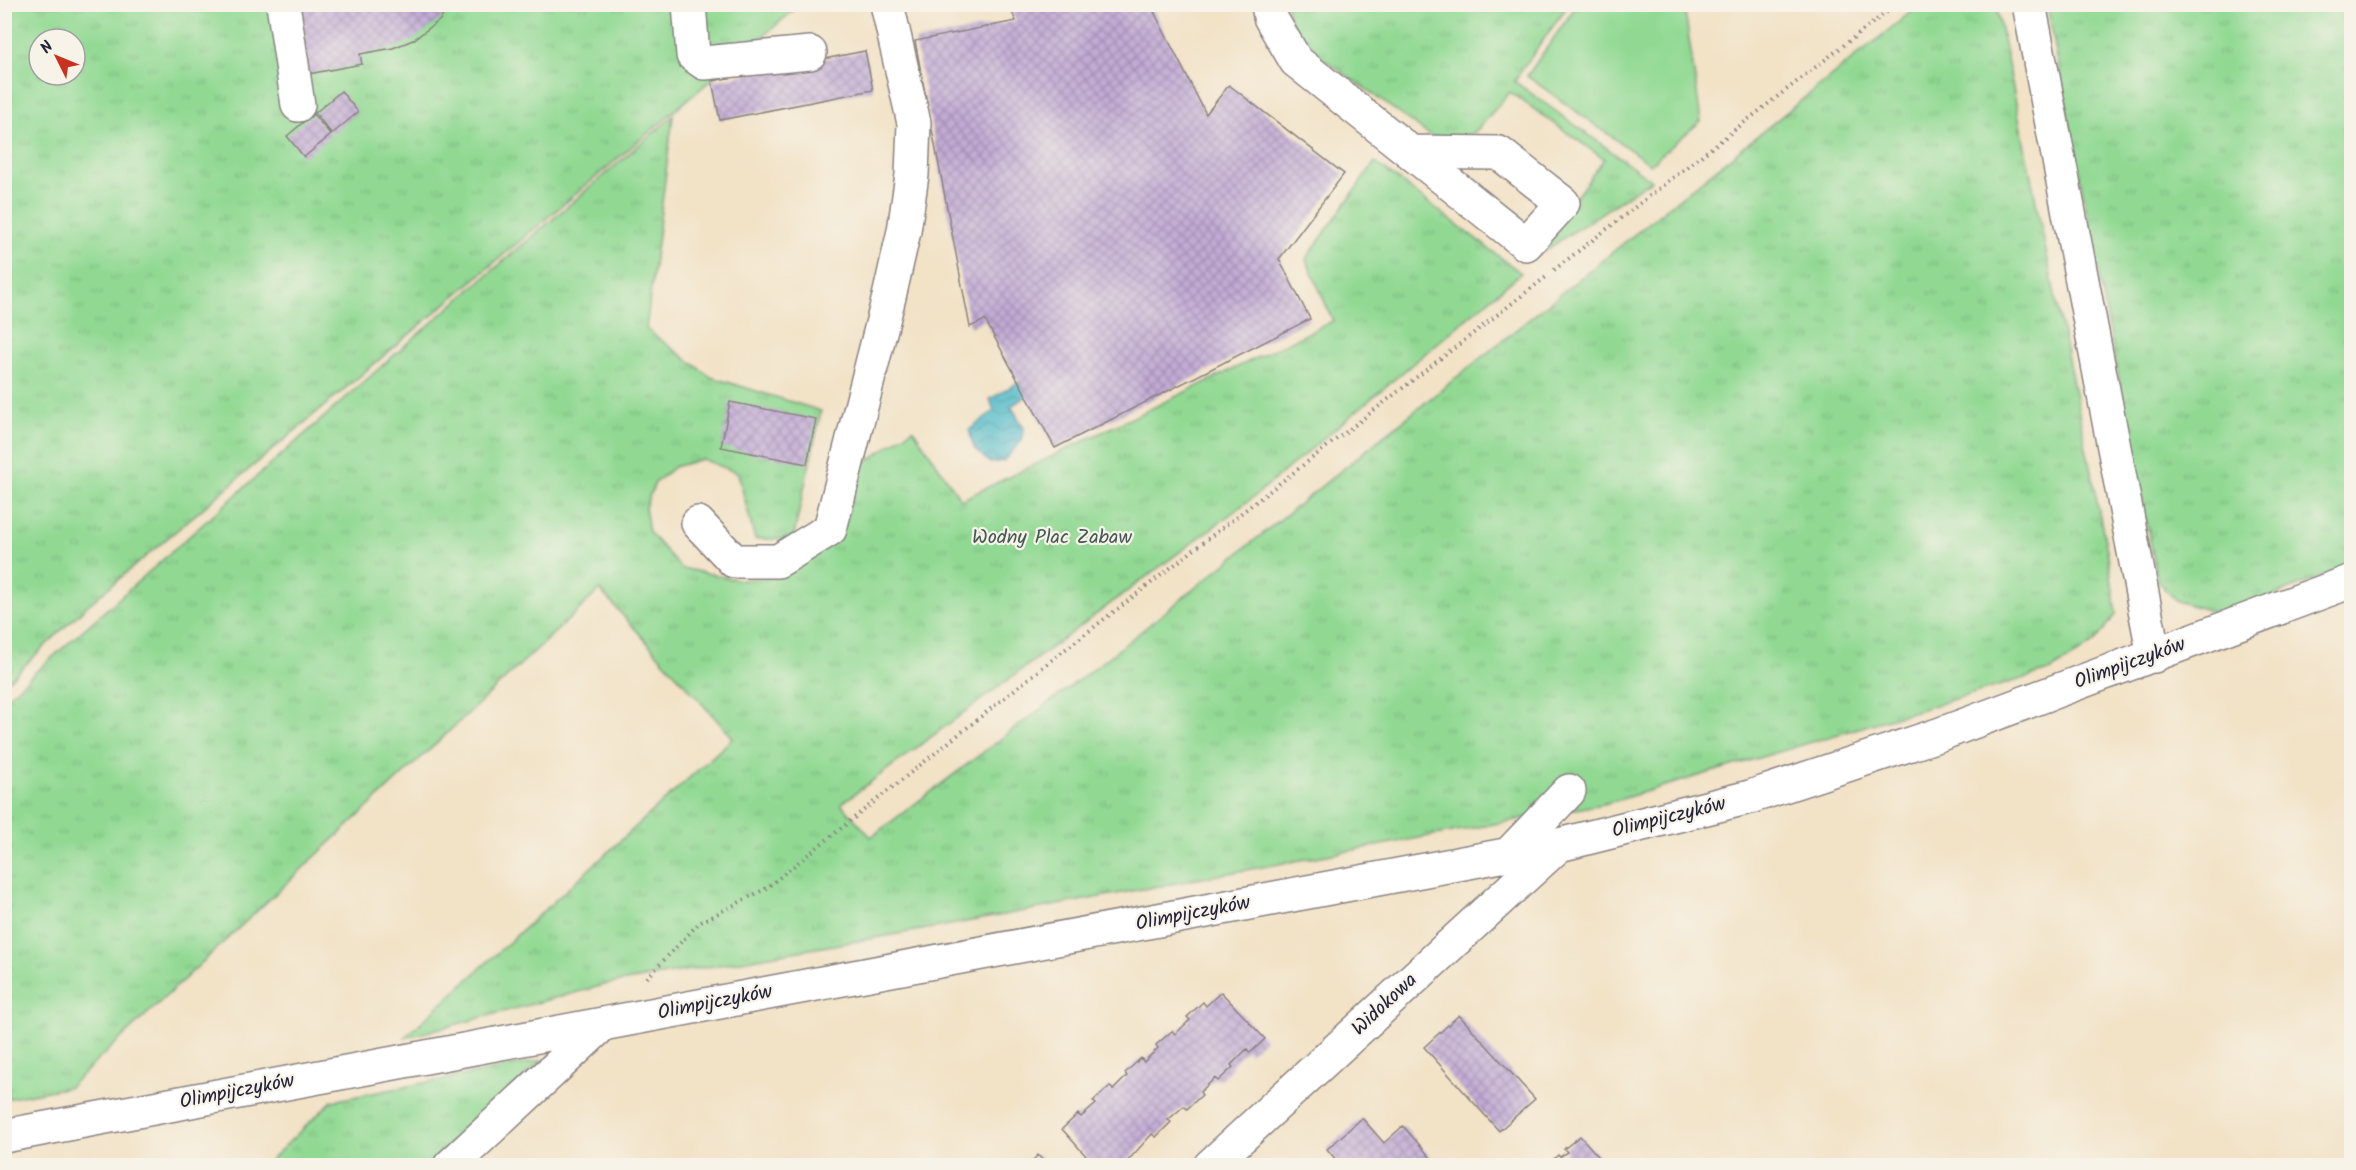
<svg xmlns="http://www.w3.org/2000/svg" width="2356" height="1170" viewBox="0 0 2356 1170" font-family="Kalam,sans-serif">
<defs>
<pattern id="grass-tufts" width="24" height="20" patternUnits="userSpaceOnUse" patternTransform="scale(1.5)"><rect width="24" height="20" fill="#91d993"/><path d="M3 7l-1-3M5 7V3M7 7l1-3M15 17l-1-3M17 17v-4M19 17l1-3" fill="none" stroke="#7dba80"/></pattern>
<pattern id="water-waves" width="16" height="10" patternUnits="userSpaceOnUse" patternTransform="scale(1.5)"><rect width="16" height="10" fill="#4ebac9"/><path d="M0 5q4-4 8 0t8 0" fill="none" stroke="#4097a4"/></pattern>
<pattern id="building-cross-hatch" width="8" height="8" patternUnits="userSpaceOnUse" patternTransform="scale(1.5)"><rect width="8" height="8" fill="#c2abd5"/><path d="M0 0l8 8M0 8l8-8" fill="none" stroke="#9d8bae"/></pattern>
</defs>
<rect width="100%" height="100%" fill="#f7f3e8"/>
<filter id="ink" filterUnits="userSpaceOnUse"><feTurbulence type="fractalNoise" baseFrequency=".0167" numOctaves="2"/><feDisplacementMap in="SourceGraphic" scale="12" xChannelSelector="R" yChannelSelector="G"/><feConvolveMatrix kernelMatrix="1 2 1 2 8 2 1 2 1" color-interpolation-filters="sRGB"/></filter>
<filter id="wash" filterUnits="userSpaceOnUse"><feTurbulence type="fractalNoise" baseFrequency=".008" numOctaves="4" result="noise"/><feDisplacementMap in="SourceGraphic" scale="24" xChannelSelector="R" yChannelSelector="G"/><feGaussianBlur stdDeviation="1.35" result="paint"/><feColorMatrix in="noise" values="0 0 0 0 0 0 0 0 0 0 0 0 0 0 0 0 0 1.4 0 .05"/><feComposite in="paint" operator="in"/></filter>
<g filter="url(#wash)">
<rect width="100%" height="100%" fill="#f2e2c6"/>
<path fill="url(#grass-tufts)" stroke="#5a7e67" stroke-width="1.5" fill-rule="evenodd" d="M1921,4L1996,5L2109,561L2116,614L2094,643L2052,670L1608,803L944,926L608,984L404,1038L733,738L600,590L69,1087L5,1099L4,700L408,343L673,116L646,329L711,377L821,411L793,539H755L738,473L702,459L674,467L655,483L645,507L649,532L681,568L741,580L781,577L841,532L863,464L913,429L961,500L1333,321L1306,259L1375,162L1521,273L1255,496L841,804L871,837L1108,658Z
M5,5H800L88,605L5,684ZM39,39H75V75H39Z
M1286,5H1568L1514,81L1651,180L1528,262L1604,159L1510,92L1475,132L1454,140L1432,137L1317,54L1298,35L1292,25Z
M2047,5H2351V565L2224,615L2177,601L2158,582Z
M543,1060L427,1165L264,1166L332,1101Z"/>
<path fill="#91d993" stroke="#5a7e67" stroke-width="1.5" d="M1577,5H1684L1701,121L1650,164L1527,76Z"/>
<path fill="url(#water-waves)" stroke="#386e82" stroke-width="1.5" d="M1019,382L1027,396L1011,406L1024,428L1022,441L1003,461L990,463L974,448L969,430L994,411L990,399Z"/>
<g id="blocks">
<path fill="url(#building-cross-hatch)" d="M318,4H450L440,20L413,40L393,48L360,54L362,64L308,74L297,8Z
M1008,4H1150L1206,114L1229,85L1344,174L1279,259L1310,319L1055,448L985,320L970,327L915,41L1016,21Z
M865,51L873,90L720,120L712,81Z
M341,91L358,112L332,134L315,113Z
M313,114L331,135L304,157L287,136Z
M730,402L816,419L807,464L721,447Z
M1221,992L1265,1039L1250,1053L1247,1049L1231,1065L1233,1067L1218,1081L1215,1078L1200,1092L1202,1095L1187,1109L1184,1106L1168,1120L1171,1122L1156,1137L1152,1134L1124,1165L1121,1162L1117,1166H1095L1062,1129L1078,1114L1081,1117L1096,1104L1093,1101L1110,1086L1113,1090L1127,1076L1125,1073L1141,1058L1144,1062L1158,1048L1156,1045L1172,1031L1175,1034L1190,1020L1187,1017L1203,1002L1206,1006Z
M1459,1015L1535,1099L1499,1131L1424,1047Z
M1362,1118L1384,1143L1403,1126L1438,1166H1372L1369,1162L1365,1166H1341L1327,1149Z
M1580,1136L1607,1166H1546L1558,1155L1560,1157L1567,1152L1564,1149Z
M1038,1155L1048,1166H1027Z"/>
</g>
</g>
<g filter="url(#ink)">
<use href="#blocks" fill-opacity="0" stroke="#8a8280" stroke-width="1.5"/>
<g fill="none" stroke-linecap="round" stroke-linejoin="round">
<defs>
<path id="minor" d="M283,4L298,105
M689,4L693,55L704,63L810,53
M1268,4L1270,17L1296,61L1526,244L1563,203L1499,153L1411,152
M2029,4L2154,656
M698,523L734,561H778L830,529L889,297L904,231L912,175L914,123L887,4
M1509,854L1569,791
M4,1136L1559,845L1750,797L1938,735L2352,581
M450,1166L603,1024
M1210,1166L1559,845"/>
</defs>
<use href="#minor" stroke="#8a8280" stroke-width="36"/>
<path stroke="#8a8280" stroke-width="4" stroke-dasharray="1.5 4.5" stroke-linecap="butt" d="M1554,270L1897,4
M647,978L699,923L765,889L1058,655L1546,277"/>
<use href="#minor" stroke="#fff" stroke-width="33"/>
</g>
</g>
<g text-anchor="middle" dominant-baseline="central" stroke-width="4.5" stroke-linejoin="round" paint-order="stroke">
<g font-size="20" fill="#435955" stroke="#f7f3e8">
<text x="1052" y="538">Wodny Plac Zabaw</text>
</g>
<g font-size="20" fill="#22223b" stroke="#f7f3e8">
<text transform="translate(2130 664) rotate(-20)">Olimpijczyków</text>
<text transform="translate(1669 818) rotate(-14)">Olimpijczyków</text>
<text transform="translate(1193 914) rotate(-11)">Olimpijczyków</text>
<text transform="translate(715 1003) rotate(-11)">Olimpijczyków</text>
<text transform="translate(1385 1005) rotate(-43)">Widokowa</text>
<text transform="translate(237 1092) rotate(-11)">Olimpijczyków</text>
</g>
</g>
<rect width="2356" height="1170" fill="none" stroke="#f7f3e8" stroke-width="24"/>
<g transform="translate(57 57) rotate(313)"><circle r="28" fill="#f7f3e8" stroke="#a29fa3" stroke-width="1.5"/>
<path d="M0-4.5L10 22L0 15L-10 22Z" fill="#c8321e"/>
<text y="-9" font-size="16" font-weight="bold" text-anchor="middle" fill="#22223b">N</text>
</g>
</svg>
